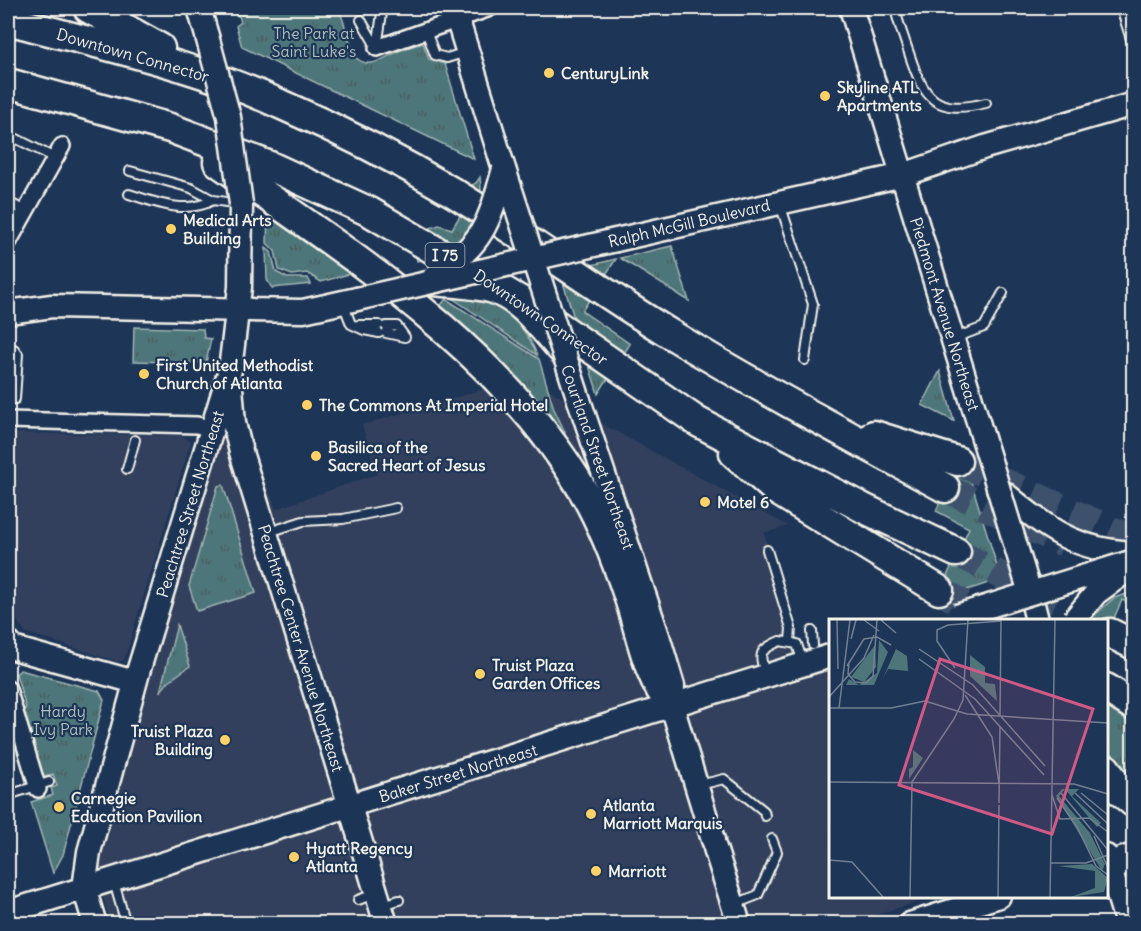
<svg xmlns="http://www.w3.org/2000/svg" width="1141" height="931" viewBox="0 0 1141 931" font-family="Delius,sans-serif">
<defs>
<pattern id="grass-tufts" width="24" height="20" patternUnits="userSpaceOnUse" patternTransform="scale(1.5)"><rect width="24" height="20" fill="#4e767a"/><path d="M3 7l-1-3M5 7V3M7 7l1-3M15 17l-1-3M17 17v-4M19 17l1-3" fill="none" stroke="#4b5d5d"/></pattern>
</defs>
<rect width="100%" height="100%" fill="#1d3557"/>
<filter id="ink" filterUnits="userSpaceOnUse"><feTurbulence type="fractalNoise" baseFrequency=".0167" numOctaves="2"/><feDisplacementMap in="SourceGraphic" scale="12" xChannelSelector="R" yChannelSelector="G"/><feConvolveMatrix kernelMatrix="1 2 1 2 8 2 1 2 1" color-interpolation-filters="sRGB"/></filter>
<g filter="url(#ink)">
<path fill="#31415d" d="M528,376L608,427L788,526L764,533L808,674L830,667V896L933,897L846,924H111L96,871L222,431L244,426L276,509L377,474L362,425Z
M8,433L180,435L191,441L124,660L118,662L25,632L16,619L8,595Z"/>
<path fill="url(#grass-tufts)" stroke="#a1b4b1" stroke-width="1.5" d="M229,8H339L355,57C369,70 381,59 395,53C404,48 414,46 423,43L429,59L445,64L474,159L242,47L236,26L241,22L239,16L233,14Z
M480,177C486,224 462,252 417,261L414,250L424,230L439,225L452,229L461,214L456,211L466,188L476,183Z
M268,212L356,272L321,282L307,273L292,275L279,270L275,251L267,243Z
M672,246L689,301L620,258Z
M266,248L271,252L276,272L287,278H308L311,284L272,288L267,280Z
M616,259L582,311L630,344L598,394L560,273Z
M449,296C491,295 522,317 537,355Z
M446,299L539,359L554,409L565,432L563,445L436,311Z
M134,327L203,329L204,338L211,339L206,363L133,361Z
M940,371L954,421L922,405Z
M962,452L1001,579L936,600L969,528L936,511Z
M223,485L256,593L197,611L189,586L218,486Z
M1133,592V605L1122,600L1107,634L1106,620H1089L1114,598Z
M177,625L190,666L169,681L160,692Z
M20,670L99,691L104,700L63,855L53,873L31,802L53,795L51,788L57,786L53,774L43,778L22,710L26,708L16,674Z
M1106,703L1133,721V795L1107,749Z"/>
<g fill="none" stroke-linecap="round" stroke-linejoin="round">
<path stroke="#3d516d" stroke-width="28" stroke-dasharray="28 14" stroke-linecap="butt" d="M957,461L1134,540
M945,488L1064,543
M956,552L1087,620
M939,590L992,620"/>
<defs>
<path id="lane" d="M895,8C898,23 904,38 909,53C924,99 935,115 986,103
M1121,8L1134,49
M361,20L377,48
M426,31L435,55L447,58L466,52
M377,48L382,13
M15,138L55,158
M130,171L191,188L213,200L239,204
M129,194C157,203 186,215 213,200
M780,204L813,304L805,360
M8,206L14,205L25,211
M344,306L351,324L364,330L379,333
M358,325H379
M386,326H397L405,337
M386,333L404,337
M955,338L984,327L1003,293
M8,349H14L18,354L15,399L8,402
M127,469L135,440
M269,532L303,521L343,519L396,508
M767,550L791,628L790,641
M812,631L813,645
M765,673C758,652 760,650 780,641L797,644L803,663
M699,785L724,779L764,811L765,816
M8,795L49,782
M114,882L126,924
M358,900L375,894
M735,904L758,895L777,852L772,839
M383,905L399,900"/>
<path id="street" d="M377,48L490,8
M8,243L62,146
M8,420L197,425L212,429
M8,689L38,789"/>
<path id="secondary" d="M199,8L207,36
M454,8L504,169
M851,8L991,464
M616,240L903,175L985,147L1134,104
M432,284C452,286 474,286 493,292C522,302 543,334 563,355
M8,312L52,306L303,311L357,299
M231,387L234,423L241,452L386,924
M579,400L658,636L673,686L672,706L713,840
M998,488C1045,526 1070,550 1134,553
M1030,593L1037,620
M8,642L13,648L135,682
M715,848L739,924
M1106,856L1127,924
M8,912L830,656
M95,924L84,888L89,852L139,669L230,370L240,287L241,204
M910,924L999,896"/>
<path id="highway" d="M88,8L160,48
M8,20C99,45 194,64 280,104C340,130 399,160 454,193C528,238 598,290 672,335C761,389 853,438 945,488
M8,83L170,128L270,166L370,212L531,307L698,422L865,509L956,552
M218,162C351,256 502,349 585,494C604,527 617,562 629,598C641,634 647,677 672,706
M874,435L957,461
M734,453L776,490L939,590
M1110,633L1134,645
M1106,688L1134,706
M1106,769L1121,792L1134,803
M1109,866L1134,858"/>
</defs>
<use href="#lane" stroke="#f4f1e8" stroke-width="12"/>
<use href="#street" stroke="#f4f1e8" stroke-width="20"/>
<use href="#secondary" stroke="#f4f1e8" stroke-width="27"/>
<use href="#highway" stroke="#f4f1e8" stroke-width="33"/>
<use href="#lane" stroke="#1d3557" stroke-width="8"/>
<use href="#street" stroke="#1d3557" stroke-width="15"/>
<use href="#secondary" stroke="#1d3557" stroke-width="22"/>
<use href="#highway" stroke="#1d3557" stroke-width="28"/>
<defs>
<path id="secondary-bridge" d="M207,36L229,117L241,204
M504,169L579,400
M434,277C484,242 488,226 504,169
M357,299L616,240
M991,464L1030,593
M957,616L1134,561
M1074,620L1096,593L1129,569"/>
</defs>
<use href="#secondary-bridge" stroke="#f4f1e8" stroke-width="27" stroke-linecap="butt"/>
<use href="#secondary-bridge" stroke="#1d3557" stroke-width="22"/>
</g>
</g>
<g fill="#ffd166" stroke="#1d3557" stroke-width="2">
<circle cx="549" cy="73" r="6"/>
<circle cx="825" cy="96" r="6"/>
<circle cx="171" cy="229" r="6"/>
<circle cx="144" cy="374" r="6"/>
<circle cx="307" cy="405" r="6"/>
<circle cx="316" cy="456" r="6"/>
<circle cx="705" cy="502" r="6"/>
<circle cx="480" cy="674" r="6"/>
<circle cx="225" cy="740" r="6"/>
<circle cx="59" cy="807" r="6"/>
<circle cx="591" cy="814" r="6"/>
<circle cx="294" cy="857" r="6"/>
<circle cx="596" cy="871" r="6"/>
</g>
<g text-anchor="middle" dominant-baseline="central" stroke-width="4.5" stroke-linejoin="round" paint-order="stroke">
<rect fill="#1d3557" stroke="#b4b9bc" stroke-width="1.5" x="425.5" y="243" width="39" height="24" rx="4.5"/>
<g font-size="15" font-weight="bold" fill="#f4f1e8">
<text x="445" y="255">I 75</text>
</g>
<g font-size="16" fill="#b2c0bc" stroke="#1d3557">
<text x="314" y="33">The Park at<tspan x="314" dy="18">Saint Luke's</tspan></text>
<text x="63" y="711">Hardy<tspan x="63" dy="18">Ivy Park</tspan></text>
</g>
<g font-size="16" fill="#f4f1e8" stroke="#1d3557">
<text transform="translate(133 55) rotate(16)">Downtown Connector</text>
<text transform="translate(689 223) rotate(-13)">Ralph McGill Boulevard</text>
<text transform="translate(945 314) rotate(73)">Piedmont Avenue Northeast</text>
<text transform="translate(541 317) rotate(34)">Downtown Connector</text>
<text transform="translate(598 457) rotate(71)">Courtland Street Northeast</text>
<text transform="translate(190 504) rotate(-73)">Peachtree Street Northeast</text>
<text transform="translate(301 648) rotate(73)">Peachtree Center Avenue Northeast</text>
<text transform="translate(458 773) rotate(-17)">Baker Street Northeast</text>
</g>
<g font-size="16" font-weight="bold" fill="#f4f1e8" stroke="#1d3557" text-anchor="start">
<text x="561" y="73">CenturyLink</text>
<text x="837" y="87">Skyline ATL<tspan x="837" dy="18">Apartments</tspan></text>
<text x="183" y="220">Medical Arts<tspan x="183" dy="18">Building</tspan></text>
<text x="156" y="365">First United Methodist<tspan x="156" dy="18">Church of Atlanta</tspan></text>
<text x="319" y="405">The Commons At Imperial Hotel</text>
<text x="328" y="447">Basilica of the<tspan x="328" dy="18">Sacred Heart of Jesus</tspan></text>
<text x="717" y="502">Motel 6</text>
<text x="492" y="665">Truist Plaza<tspan x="492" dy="18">Garden Offices</tspan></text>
<text x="213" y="731" text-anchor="end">Truist Plaza<tspan x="213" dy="18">Building</tspan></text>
<text x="71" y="798">Carnegie<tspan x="71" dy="18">Education Pavilion</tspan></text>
<text x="603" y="805">Atlanta<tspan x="603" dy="18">Marriott Marquis</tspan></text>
<text x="306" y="848">Hyatt Regency<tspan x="306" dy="18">Atlanta</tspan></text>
<text x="608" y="871">Marriott</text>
</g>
</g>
<g transform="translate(829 619)">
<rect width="279" height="279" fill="#1d3557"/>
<path d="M50,21L59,33L45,66H17L20,60L30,66L48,54ZM46,26L47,48L35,63L22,58ZM67,30L78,37L79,52L59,50L54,59ZM141,36L156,48V64L166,65L168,82L141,57ZM84,131L94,139L80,160V150L84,148ZM233,170H250L243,177L272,204L268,208L236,170L230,177L261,214L276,245L273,252L227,177ZM263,245L279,259L275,273L242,278L266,269V252L229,247Z" fill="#4e767a"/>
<path fill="none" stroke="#738091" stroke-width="1.5" d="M8,1L9,50M35,1L50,12M52,1L67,14M119,6L172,2M119,6L108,11V22L126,49M22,20L27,1M90,30L144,66L216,147M90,40L146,80L215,156M20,43L19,55L26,63L37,64L44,57L48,1M18,47L35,20L48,18L62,26M136,76L163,118L170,165M0,78L35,39L45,16M0,89H62L96,82L138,95L279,104M10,89L21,1M171,97L172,1M0,163L245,165L279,175M232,174L279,231M246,174L279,205M252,174L279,196M223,176L231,200L260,199L279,213M228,179L248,208L267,247L279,256M170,184L171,107M265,217L279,249M0,241L23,243L54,278M221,244H257L279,236M81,278L83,163L125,100L134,81L139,1M169,278L170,186M221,278L226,1"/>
<path fill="#d15985" fill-opacity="0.15" stroke="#d15985" stroke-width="3" d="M111,40L264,90L223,215L70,166Z"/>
<rect width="279" height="279" fill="none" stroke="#f4f1e8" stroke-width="3"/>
</g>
<rect width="1141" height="931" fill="none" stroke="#1d3557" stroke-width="30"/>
<rect x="15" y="15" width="1111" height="901" fill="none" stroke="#f4f1e8" stroke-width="2" filter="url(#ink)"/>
</svg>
